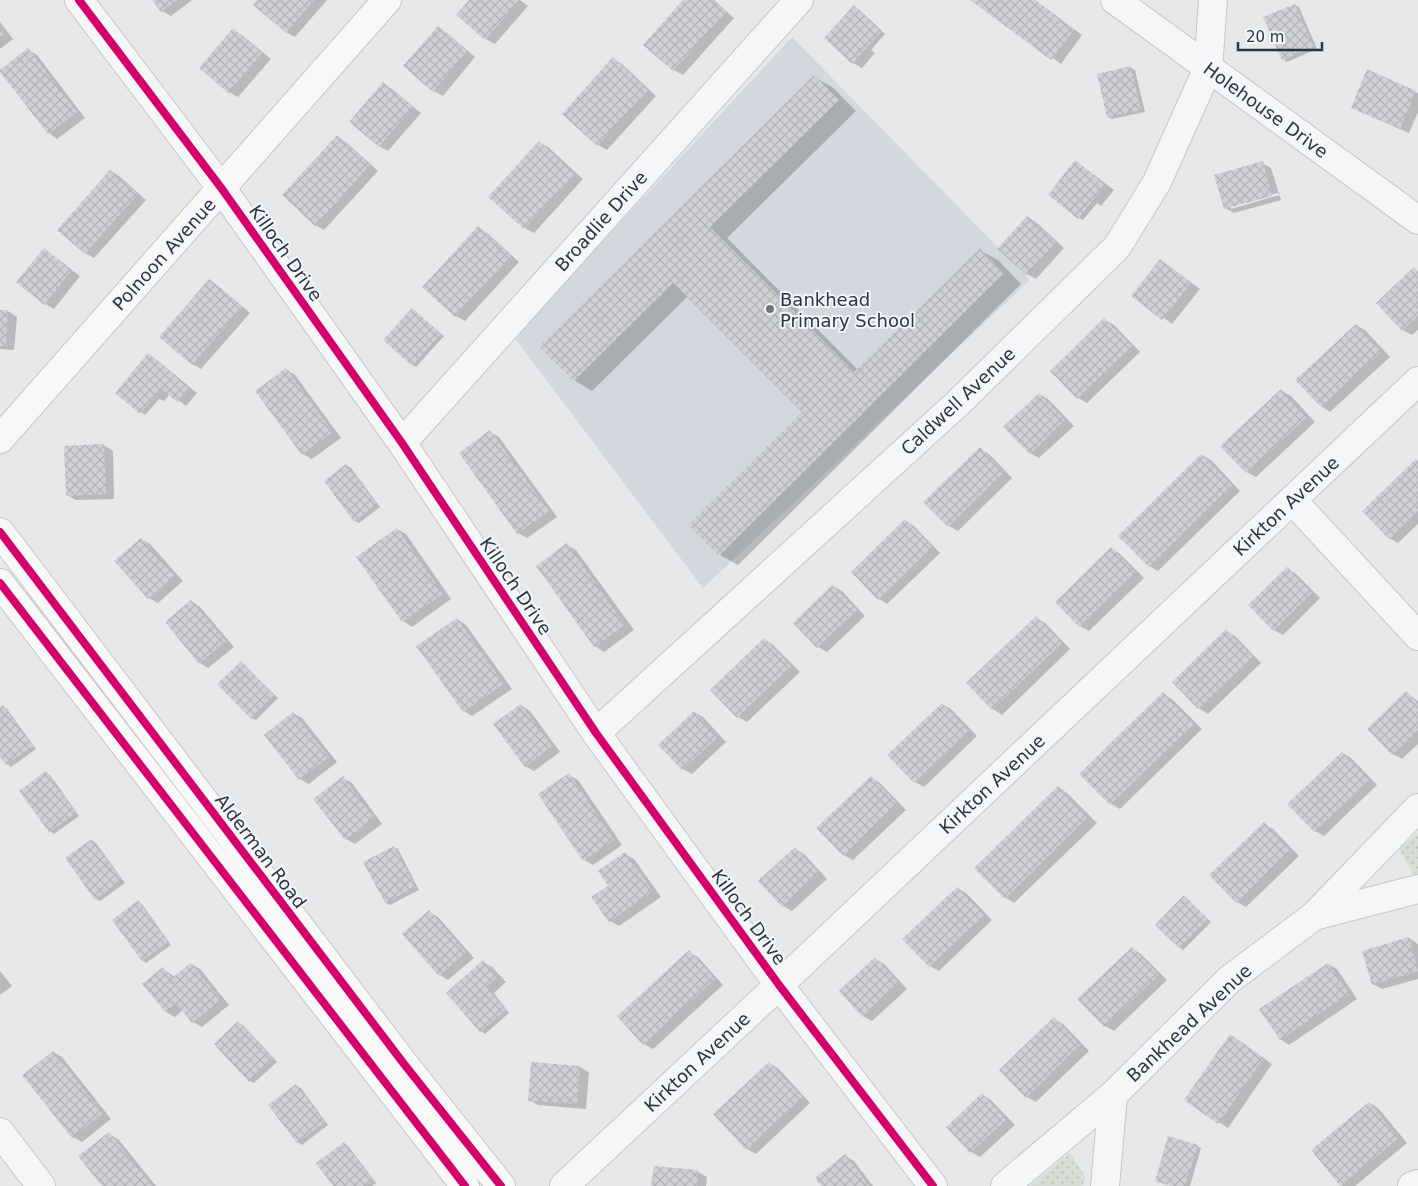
<svg xmlns="http://www.w3.org/2000/svg" width="1418" height="1186" viewBox="0 0 1418 1186" font-family="'DejaVu Sans',sans-serif">
<defs>
<pattern id="grass-dots" width="8" height="8" patternUnits="userSpaceOnUse" patternTransform="scale(1.25)"><rect width="8" height="8" fill="#d6ded6"/><path d="M2 2h.1M6 6h.1" fill="none" stroke="#b8bfb9" stroke-width="1.8" stroke-linecap="round"/></pattern>
<pattern id="building-cross-hatch" width="8" height="8" patternUnits="userSpaceOnUse" patternTransform="scale(1.25)"><rect width="8" height="8" fill="#ced0d3"/><path d="M0 0l8 8M0 8l8-8" fill="none" stroke="#b1b3b6"/></pattern>
</defs>
<rect width="100%" height="100%" fill="#e6e8ea"/>
<path fill="#d4d7dd" d="M792,37L1030,280L703,588L514,337Z"/>
<path fill="url(#grass-dots)" d="M1418,832V874L1414,875L1399,849Z
M1070,1153L1085,1176L1083,1186H1030Z"/>
<path fill="#0003" fill-rule="evenodd" d="M153,0H192L171,16L162,11Z
M259,0H327L295,37L286,32Z
M471,0H520L528,6L495,44L486,39L458,15Z
M684,0H714L734,18L683,75L674,70L645,45Z
M972,0H1035L1082,35L1061,64Z
M1295,5L1299,7L1317,49L1287,62L1283,59Z
M858,9L885,34L871,50L875,53L862,68L853,63L825,38Z
M0,22L13,39L0,49Z
M438,28L447,33L475,57L443,96L434,91Z
M233,30L242,35L271,59L238,97L229,92L200,68Z
M28,50L37,55L85,118L57,139L49,133Z
M613,59L622,64L656,96L607,150L598,145L563,114Z
M1131,68L1135,70L1145,112L1112,119L1108,117Z
M1368,71L1418,93V112L1409,133L1361,112Z
M814,77L832,87L856,111L727,238L858,370L980,250L998,260L1021,284L738,565L720,555L804,412L688,296L592,391L574,380Z
M383,84L392,89L421,113L388,151L379,146Z
M337,137L346,142L378,171L324,230L315,225Z
M539,142L548,147L583,179L534,233L525,228Z
M1076,162L1114,190L1101,206L1097,203L1083,220L1079,218Z
M1262,163L1271,168L1281,200L1234,213L1225,208ZM1278,193L1279,195L1231,209V206Z
M111,171L119,176L146,200L94,258L85,253Z
M1028,217L1037,223L1064,248L1036,279L1027,274Z
M478,228L487,233L519,262L465,321L456,316L424,287Z
M44,250L80,276L54,309L45,304Z
M1161,260L1200,289L1172,324L1133,295Z
M1418,271V330L1412,335L1403,330L1378,303Z
M209,280L218,286L250,313L201,369L192,364Z
M0,311H8L17,317L14,350L0,349Z
M416,312L444,336L416,367L412,365Z
M1105,320L1114,325L1140,352L1087,403L1078,398Z
M1356,325L1365,330L1390,357L1330,412L1321,406Z
M148,355L157,360L197,393L186,406L170,394L164,401L159,399L145,415L117,393Z
M286,369L295,375L341,438L312,459L303,454Z
M1282,391L1291,396L1315,422L1256,477L1247,472Z
M1039,394L1048,399L1074,426L1039,458L1030,453Z
M490,432L499,437L557,517L527,538L518,533Z
M104,445L113,451L114,499L76,500L67,495Z
M980,449L989,454L1012,478L958,531L949,526Z
M1202,455L1211,460L1240,491L1158,571L1149,566Z
M1418,461V524L1398,543L1389,538Z
M346,465L351,468L380,507L359,523L355,521Z
M905,521L914,526L940,553L887,604L879,599Z
M397,529L406,534L451,599L412,627L403,621Z
M141,539L150,544L183,581L158,603L149,598L116,561Z
M567,545L576,550L634,630L604,652L595,646L537,566Z
M1111,548L1120,554L1144,578L1089,631L1080,626Z
M1287,569L1296,574L1320,598L1283,635L1274,630Z
M833,586L842,591L865,616L827,652L818,647Z
M191,601L200,607L234,647L208,668L200,663Z
M1036,618L1045,623L1070,649L1002,715L993,709L968,683Z
M457,619L466,625L512,689L472,716L464,711Z
M1226,631L1235,636L1261,663L1208,714L1199,708L1173,682Z
M764,639L773,645L800,672L747,722L738,717Z
M241,662L278,698L256,720L252,718Z
M1407,693L1418,701V744L1402,759L1393,754L1369,729Z
M1163,694L1172,699L1202,729L1120,809L1111,804L1081,774Z
M942,704L951,709L977,736L924,787L915,782Z
M521,705L530,711L560,752L534,771L525,766Z
M3,706L7,709L36,749L11,767L7,764L0,754V708Z
M694,712L703,717L726,742L692,774L683,769Z
M293,713L302,718L337,762L309,784L300,779Z
M1342,753L1351,758L1377,785L1324,836L1315,831Z
M46,773L50,775L79,816L54,834L50,831L21,791Z
M569,775L578,780L622,845L593,865L584,860Z
M871,777L880,783L906,810L853,860L844,855L818,828Z
M343,778L352,783L382,824L355,844L346,839Z
M1058,787L1067,793L1097,823L1014,903L1006,898Z
M1264,824L1273,829L1299,856L1246,907L1237,902Z
M92,840L96,843L125,883L100,901L96,899Z
M394,847L398,849L419,890L390,905L386,903L365,862Z
M795,849L804,854L827,879L792,911L783,906Z
M625,854L634,859L661,897L619,926L610,921V886Z
M957,888L966,893L992,920L939,971L930,966Z
M1184,897L1211,922L1183,950L1179,947Z
M138,902L142,904L171,945L146,963L142,960Z
M429,912L438,917L474,958L448,980L440,975Z
M1409,938L1418,944V979L1382,989L1373,984Z
M1132,948L1141,954L1167,980L1114,1031L1105,1026L1079,999Z
M689,952L698,957L723,985L653,1049L644,1044L619,1016Z
M875,959L884,964L907,989L872,1021L863,1016Z
M483,962L492,967L506,982L494,993L509,1013L485,1034L481,1031Z
M191,964L200,969L229,1005L202,1027L193,1022L183,1010L175,1017L166,1012L144,984L163,969L175,977Z
M1328,964L1337,969L1357,999L1289,1045L1280,1039Z
M0,971L12,986L0,995Z
M1054,1019L1063,1024L1089,1051L1036,1102L1027,1097Z
M238,1023L243,1025L277,1062L254,1083L250,1081Z
M1239,1041L1272,1064L1228,1128L1185,1100Z
M53,1052L62,1057L111,1119L82,1142L73,1137Z
M769,1063L778,1068L810,1103L756,1154L747,1149Z
M580,1067L589,1072L586,1109L538,1105L529,1100Z
M296,1086L301,1088L328,1125L302,1145L298,1142L270,1105Z
M983,1095L991,1100L1015,1125L980,1157L971,1152Z
M1370,1103L1378,1108L1407,1143L1355,1186H1343L1341,1185Z
M109,1134L118,1139L156,1186H103Z
M344,1144L348,1146L376,1183L372,1186H335Z
M1197,1146L1201,1148L1190,1186H1171L1156,1180Z
M845,1156L854,1161L873,1186H822Z
M655,1167L698,1172L707,1177L706,1186H653Z"/>
<path fill="url(#building-cross-hatch)" d="M152,0H177L161,12Z
M257,0H314L286,33L253,5Z
M469,0H520L485,40L456,15Z
M683,0H712L726,12L673,71L643,45Z
M970,0H1035L1074,30L1051,60Z
M1295,4L1314,47L1282,60L1263,17Z
M854,5L882,31L852,64L824,38Z
M438,26L467,51L433,92L403,66Z
M0,27L5,33L0,37Z
M233,28L262,53L228,93L199,68Z
M28,48L77,112L48,134L0,72V70Z
M613,57L648,90L597,146L562,114Z
M1131,66L1141,110L1107,117L1097,74Z
M1367,69L1416,91L1400,129L1351,108Z
M814,75L839,100L710,227L854,372L980,248L1004,273L719,556L688,525L802,412L673,283L574,381L539,347Z
M383,82L413,107L379,147L349,122Z
M337,135L370,165L315,226L282,195Z
M539,141L575,173L524,229L488,197Z
M1075,160L1106,184L1078,219L1048,195Z
M1263,161L1272,196L1224,209L1214,175Z
M110,170L138,194L85,254L57,230Z
M1027,216L1056,242L1026,275L997,249Z
M478,226L511,256L455,317L422,287Z
M44,248L72,270L44,305L16,282Z
M1160,259L1191,283L1162,320L1131,296Z
M1414,267L1418,271V316L1402,331L1376,303Z
M209,279L242,307L192,365L159,337Z
M412,308L441,334L412,366L383,340Z
M0,310H8L6,346H0Z
M1104,318L1132,346L1077,399L1050,371Z
M1356,324L1382,351L1321,407L1295,380Z
M148,353L189,387L177,402L161,389L140,414L115,393Z
M286,368L333,432L302,455L255,391Z
M1281,389L1307,417L1246,473L1220,446Z
M1039,393L1065,420L1030,454L1003,427Z
M490,430L549,511L517,534L459,453Z
M104,444L106,494L66,496L64,446Z
M980,447L1004,472L948,527L923,502Z
M1201,454L1232,485L1149,567L1118,536Z
M1416,459L1418,460V511L1389,539L1362,511Z
M346,464L377,504L354,522L324,481Z
M905,519L932,547L878,600L851,572Z
M397,528L443,594L402,622L356,557Z
M141,538L175,576L148,599L114,561Z
M567,543L625,625L594,647L536,566Z
M1111,547L1135,572L1079,627L1055,602Z
M1287,567L1312,593L1273,631L1248,605Z
M832,585L857,610L817,648L793,623Z
M191,600L226,641L199,664L165,622Z
M1036,616L1062,643L992,710L966,683Z
M457,618L504,684L463,712L416,646Z
M1226,629L1253,657L1198,709L1172,682Z
M764,638L791,666L737,718L710,690Z
M241,661L275,696L251,719L217,684Z
M1406,691L1418,703V730L1392,755L1367,729Z
M1163,692L1194,724L1110,805L1079,774Z
M942,703L968,731L914,783L887,755Z
M521,704L552,746L525,767L493,724Z
M3,705L33,746L6,765L0,757V707Z
M694,711L718,737L682,770L658,745Z
M293,712L329,757L299,780L264,735Z
M1342,752L1369,780L1314,832L1287,804Z
M46,771L76,813L49,832L19,791Z
M569,773L614,840L583,861L538,794Z
M343,776L374,818L345,840L313,799Z
M871,776L898,804L843,856L816,828Z
M1058,786L1088,817L1005,899L974,868Z
M1264,822L1291,850L1236,903L1209,875Z
M92,839L122,880L95,900L65,858Z
M394,846L416,887L385,903L363,862Z
M795,847L819,873L782,907L758,881Z
M625,852L653,891L609,922L591,897L608,886L598,871Z
M957,887L984,915L929,967L902,939Z
M1184,895L1208,919L1179,948L1155,925Z
M138,900L168,942L142,961L112,920Z
M429,910L466,952L439,976L402,934Z
M1409,937L1418,971L1372,985L1362,951Z
M1132,947L1159,975L1104,1027L1077,999Z
M689,950L715,979L643,1045L617,1016Z
M875,957L899,983L862,1017L839,991Z
M483,960L498,977L486,987L506,1010L480,1032L446,993Z
M191,963L221,1000L192,1023L176,1003L165,1012L142,984L163,967L172,978Z
M1328,963L1349,994L1280,1040L1259,1009Z
M1054,1017L1080,1045L1026,1098L999,1070Z
M238,1021L273,1059L249,1082L214,1044Z
M1230,1034L1264,1058L1218,1124L1184,1100Z
M53,1051L103,1113L72,1138L22,1075Z
M531,1062L580,1066L577,1104L528,1101Z
M769,1062L802,1097L746,1150L713,1114Z
M296,1084L325,1122L297,1143L268,1105Z
M982,1093L1006,1120L970,1153L946,1127Z
M1369,1102L1399,1138L1340,1186L1311,1150Z
M109,1132L134,1163L152,1186H102L78,1156Z
M1168,1136L1198,1145L1185,1186H1171L1155,1181Z
M344,1142L373,1181L366,1186H333L316,1163Z
M845,1154L861,1175L869,1186H821L815,1178Z
M654,1166L698,1170L697,1186H651Z"/>
<g fill="none" stroke-linecap="round" stroke-linejoin="round">
<defs>
<path id="street" d="M79,0L222,189L402,443L596,733L779,985L933,1186
M1115,0L1418,220
M402,443L799,0
M1292,500L1418,636
M596,733L958,403L1117,247L1157,182L1208,68L1213,0
M1314,916L1418,808
M0,1132L41,1186
M564,1186L779,985L1418,381
M1005,1186L1113,1095
M1105,1186L1113,1095L1230,979L1314,916L1418,889
M1412,1186L1418,1184"/>
<path id="secondary" d="M0,439L387,0
M0,532L404,1064L501,1186
M0,583L465,1186"/>
</defs>
<use href="#street" stroke="#c4c6c8" stroke-width="30"/>
<use href="#secondary" stroke="#c4c6c8" stroke-width="30"/>
<use href="#street" stroke="#f5f6f7" stroke-width="28"/>
<use href="#secondary" stroke="#f8f8f8" stroke-width="28"/>
<defs>
<path id="cycleway" d="M79,0L222,189L402,443L596,733L779,985L933,1186
M0,532L404,1064L501,1186
M0,583L465,1186"/>
</defs>
<use href="#cycleway" stroke="#f4f6f9" stroke-width="11"/>
<use href="#cycleway" stroke="#d6006c" stroke-width="8"/>
</g>
<circle fill="#6c737f" stroke="#f4f6f9" stroke-width="2" cx="770" cy="309" r="5"/>
<g text-anchor="middle" dominant-baseline="central" stroke-width="4" stroke-linejoin="round" paint-order="stroke">
<g font-size="18" fill="#2b3445" stroke="#f4f6f9">
<text transform="translate(1266 110) rotate(36)">Holehouse Drive</text>
<text transform="translate(601 221) rotate(-48)">Broadlie Drive</text>
<text transform="translate(286 253) rotate(55)">Killoch Drive</text>
<text transform="translate(164 254) rotate(-48)">Polnoon Avenue</text>
<text transform="translate(958 401) rotate(-43)">Caldwell Avenue</text>
<text transform="translate(1286 506) rotate(-43)">Kirkton Avenue</text>
<text transform="translate(516 586) rotate(56)">Killoch Drive</text>
<text transform="translate(992 784) rotate(-43)">Kirkton Avenue</text>
<text transform="translate(261 851) rotate(53)">Alderman Road</text>
<text transform="translate(749 917) rotate(54)">Killoch Drive</text>
<text transform="translate(1189 1023) rotate(-43)">Bankhead Avenue</text>
<text transform="translate(697 1062) rotate(-43)">Kirkton Avenue</text>
</g>
<g font-size="18" fill="#2b3445" stroke="#f4f6f9" text-anchor="start">
<text x="780" y="299">Bankhead<tspan x="780" dy="21">Primary School</tspan></text>
</g>
</g>
<path d="M1238 42v8h84v-8" fill="none" stroke="#2b3445" stroke-width="2.5"/>
<text x="1246" y="42" font-size="15" fill="#2b3445" stroke="#f4f6f9" stroke-width="4" paint-order="stroke">20 m</text>
</svg>
